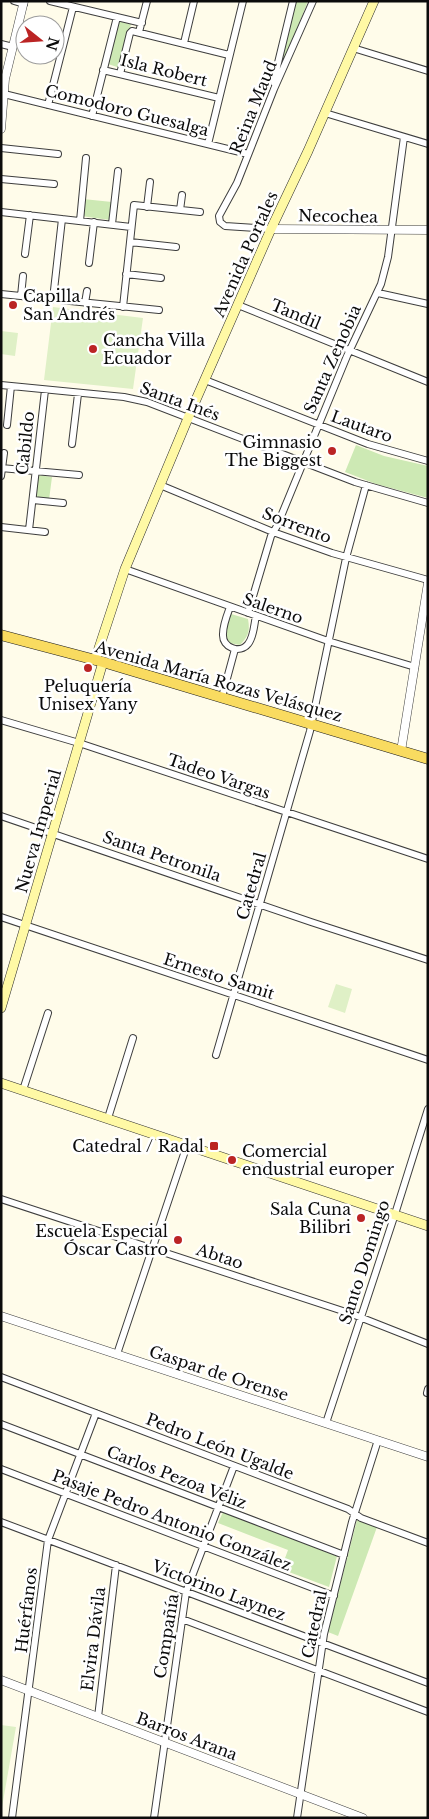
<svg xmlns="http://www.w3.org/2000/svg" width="429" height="1819" viewBox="0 0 429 1819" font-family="'Libre Baskerville',serif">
<rect width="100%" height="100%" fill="#fffcea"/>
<path fill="#cde9b4" d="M295,1H308L280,71L278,69Z
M119,20L131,24L120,68L108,64Z
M83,199L112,202L110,220L81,216Z
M356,445L384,456L428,466V498L376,484L345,472Z
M38,475L52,477L49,500L35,498Z
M231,614L248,619C250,630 249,636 240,645L229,643C224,632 226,624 231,614Z
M223,1512L337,1556L329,1587L281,1569L288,1550L218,1523Z
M357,1520L377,1527L338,1636L328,1632Z"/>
<path fill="#dff0c6" d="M53,307L143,318L133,389L44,380Z
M1,331L18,333L15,356L1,354Z
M336,984L352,989L345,1013L328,1007Z
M1,1725L16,1727L1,1813Z"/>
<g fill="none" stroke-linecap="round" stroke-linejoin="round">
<defs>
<path id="minor" d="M14,1L24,4
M50,1L142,23
M139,32L147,1
M184,43L194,1
M1,44L13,47
M353,48L428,71
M103,70L219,98
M120,74L130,33L132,31L229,55
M274,83L276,71L293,1
M1,91L4,94L248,154
M48,105L73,7
M325,113L428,144
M92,116L117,17
M208,144L243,1
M1,148L58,154
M1,179L54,184
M147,207L150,182
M180,210L182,195
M1,212L131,227
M80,221L86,158
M112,224L118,171
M271,229L225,226L220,222L219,216L237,183L274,89L313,1
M130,242L176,247
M25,254L30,215
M89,263L94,222
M126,274L161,278
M378,293L428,304
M1,294L159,310
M21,296L23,276
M53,299L62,219
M85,303L87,291
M238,305L428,382
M123,307L134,205L200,212
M205,380L368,444L428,461
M1,385L124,397L147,402L355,482L428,503
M7,425L11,386
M72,444L78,394
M1,468L79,475
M1,476L4,453
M160,485L273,532L332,553L428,580
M33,500L63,503
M1,527L45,532
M29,530L45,390
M125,569L328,641L415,667
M230,607C227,615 223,625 223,634C222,648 240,654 248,644C254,637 254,624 256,616
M248,613L271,536L277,526L347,356L381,284L388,257L404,137
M222,697L235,649
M1,720L79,743L428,859
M1,816L311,922L428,960
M1,917L428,1060
M216,1055L310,731L346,558L366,485
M23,1090L48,1013
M108,1118L133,1038
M1,1199L352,1314L428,1344
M117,1354L187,1145
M1,1377L348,1509L361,1518L428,1543
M427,1393L428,1389
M326,1423L395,1214L428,1109
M1,1424L344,1555
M1,1469L334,1596
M1,1522L428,1683
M182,1619L428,1712
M98,1717L116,1565
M12,1818L48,1540L96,1413
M154,1818L186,1592L234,1466
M297,1818L324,1634L352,1522L378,1440"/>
<path id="tertiary" d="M1,129L5,79L24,1
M271,229L428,230
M401,751L428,583
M1,1316L428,1457
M1,1680L363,1818"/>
<path id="secondary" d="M95,660L125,569L191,411L271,229L308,151L374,1
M1,1008L103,662
M1,1083L428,1226"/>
<path id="primary" d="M1,635L103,662L428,759"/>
</defs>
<use href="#minor" stroke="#3e3e3e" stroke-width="8"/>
<use href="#tertiary" stroke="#3e3e3e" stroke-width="9"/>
<use href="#secondary" stroke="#2d2d2d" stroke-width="10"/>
<use href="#primary" stroke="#1c1c1c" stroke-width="11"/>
<use href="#minor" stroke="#fff" stroke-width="6"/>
<use href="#tertiary" stroke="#fff" stroke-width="8"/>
<use href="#secondary" stroke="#fff9a5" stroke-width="9"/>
<use href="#primary" stroke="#f9db60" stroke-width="10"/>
</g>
<g fill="#bb2424" stroke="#fff" stroke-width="2">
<circle cx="13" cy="305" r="5"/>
<circle cx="93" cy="349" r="5"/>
<circle cx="332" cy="451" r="5"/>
<circle cx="88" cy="668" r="5"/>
<rect x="209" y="1141" width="10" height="10" rx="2.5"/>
<circle cx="232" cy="1160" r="5"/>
<circle cx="361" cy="1218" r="5"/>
<circle cx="178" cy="1240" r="5"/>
</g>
<g text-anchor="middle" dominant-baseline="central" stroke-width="5" stroke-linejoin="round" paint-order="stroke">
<g font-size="16" fill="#0b0b0b" stroke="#fff">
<text transform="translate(164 70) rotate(14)">Isla Robert</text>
<text transform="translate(253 107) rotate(-68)">Reina Maud</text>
<text transform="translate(127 110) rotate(14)">Comodoro Guesalga</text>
<text transform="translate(338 216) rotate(1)">Necochea</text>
<text transform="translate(245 254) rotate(-66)">Avenida Portales</text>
<text transform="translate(296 314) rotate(23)">Tandil</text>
<text transform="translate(332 359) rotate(-66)">Santa Zenobia</text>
<text transform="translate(180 401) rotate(20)">Santa Inés</text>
<text transform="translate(362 426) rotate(20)">Lautaro</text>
<text transform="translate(25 443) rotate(-84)">Cabildo</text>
<text transform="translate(297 525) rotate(21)">Sorrento</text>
<text transform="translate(273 608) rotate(19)">Salerno</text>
<text transform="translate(219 681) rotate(16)">Avenida María Rozas Velásquez</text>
<text transform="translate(219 776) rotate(19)">Tadeo Vargas</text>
<text transform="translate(38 831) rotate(-74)">Nueva Imperial</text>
<text transform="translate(162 856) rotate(19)">Santa Petronila</text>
<text transform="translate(251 886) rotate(-74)">Catedral</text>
<text transform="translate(219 976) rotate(18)">Ernesto Samit</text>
<text transform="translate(220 1256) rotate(18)">Abtao</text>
<text transform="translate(364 1262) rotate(-72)">Santo Domingo</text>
<text transform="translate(219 1373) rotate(18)">Gaspar de Orense</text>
<text transform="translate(220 1446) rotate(21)">Pedro León Ugalde</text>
<text transform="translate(177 1477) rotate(21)">Carlos Pezoa Véliz</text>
<text transform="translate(172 1520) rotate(21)">Pasaje Pedro Antonio González</text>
<text transform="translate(219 1590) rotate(21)">Victorino Laynez</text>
<text transform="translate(26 1610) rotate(-83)">Huérfanos</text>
<text transform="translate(314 1624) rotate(-78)">Catedral</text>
<text transform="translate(166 1636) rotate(-81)">Compañía</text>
<text transform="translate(93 1639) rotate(-83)">Elvira Dávila</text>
<text transform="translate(187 1736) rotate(21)">Barros Arana</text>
</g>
<g font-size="16" fill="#0b0b0b" stroke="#fff" text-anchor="end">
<text x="23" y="296" text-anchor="start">Capilla<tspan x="23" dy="18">San Andrés</tspan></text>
<text x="103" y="340" text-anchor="start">Cancha Villa<tspan x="103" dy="18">Ecuador</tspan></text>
<text x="322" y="442">Gimnasio<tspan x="322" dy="18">The Biggest</tspan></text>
<text x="88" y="686" text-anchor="middle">Peluquería<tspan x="88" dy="18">Unisex Yany</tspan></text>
<text x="204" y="1146">Catedral / Radal</text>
<text x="242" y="1151" text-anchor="start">Comercial<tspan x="242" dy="18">endustrial europer</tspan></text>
<text x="351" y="1209">Sala Cuna<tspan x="351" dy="18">Bilibri</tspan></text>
<text x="168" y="1231">Escuela Especial<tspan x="168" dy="18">Óscar Castro</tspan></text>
</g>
</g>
<rect width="429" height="1819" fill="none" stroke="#0b0b0b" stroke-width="5"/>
<g transform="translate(40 40) rotate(107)"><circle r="24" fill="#ffffff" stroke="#9d9d9d"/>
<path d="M0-4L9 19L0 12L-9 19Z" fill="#bb2424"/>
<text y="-8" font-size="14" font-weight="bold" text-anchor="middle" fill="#0b0b0b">N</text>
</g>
</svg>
